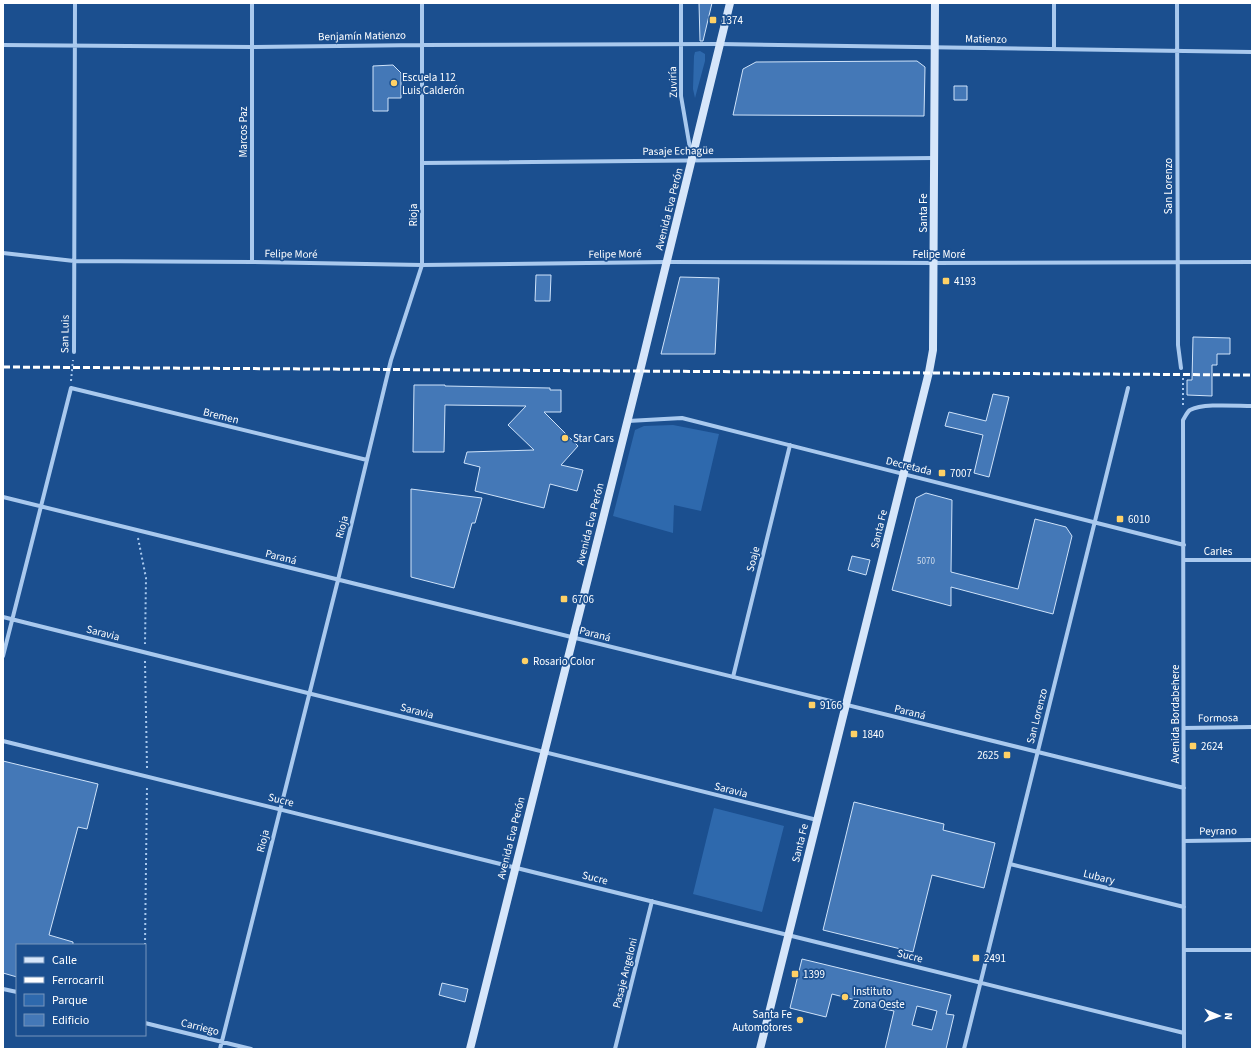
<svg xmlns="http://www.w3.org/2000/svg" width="1255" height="1052" viewBox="0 0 1255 1052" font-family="'Source Sans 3',sans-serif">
<rect width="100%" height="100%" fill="#1b4f8f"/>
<path fill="#2e69ad" d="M700,51L705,54V61L695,98L693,89L694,56L695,52Z
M673,425L719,434L701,511L674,505L673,533L613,516L635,430L644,426Z
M714,808L784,826L762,912L693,894Z"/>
<path fill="#4478b7" stroke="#cfe3fa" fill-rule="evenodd" d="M699,3H712L703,41H700Z
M917,61L925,67L924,116L733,115L743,69L756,62Z
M393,65L401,73V98H388V111H373V66Z
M954,86H967V100H954Z
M536,275H551L550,301H535Z
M680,277L719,278L715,354H661Z
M1193,337L1230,338V354H1217V365H1212V396L1187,395V380H1192Z
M414,385H445V386L550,388V390H561V412H544L578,446L561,465L583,470L577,491L550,484L544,508L475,491L480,467L464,463L467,452L534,450L508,425L526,406L445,405L444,452H413Z
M993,394L1009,397L989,477L974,473L983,435L945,426L949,412L986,421Z
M411,489L482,498L475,523H472L454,588L411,577Z
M926,493L952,500L951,572L1018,589L1035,519L1066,527L1072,536L1053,614L951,587V606L892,590L916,498Z
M852,556L870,560L866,575L848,570Z
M3,761L98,784L87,829L78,827L49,935L73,942V945H17V977L3,973Z
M854,802L944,824L943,830L995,843L984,888L932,875L913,952L823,930Z
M802,959L951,995L946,1014L954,1015L946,1049H885L894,1011L879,1008V1006L832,994L826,1017L790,1008ZM917,1006L937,1011L932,1030L912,1025Z
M442,983L468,989L465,1002L439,995Z"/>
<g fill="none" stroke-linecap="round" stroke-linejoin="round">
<path stroke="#a9c9ee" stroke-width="2" stroke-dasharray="2 3" stroke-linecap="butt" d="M71,381L73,360
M1183,405V376
M138,538L146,578L145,644
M145,661L147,768
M145,945L147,785"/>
<path stroke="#a9c9ee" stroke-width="4" d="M252,3V262
M681,3V96L691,154
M1177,3L1178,345L1181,368
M3,45L252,47L422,45L720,44L1252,52
M1054,49V3
M422,163L934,158
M3,253L74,261L252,262L422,265L667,262L934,263L1252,262
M74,352L75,3
M628,421L682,418L1184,545
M3,497L1184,788
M1184,560H1252
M3,617L817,820
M3,656L71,388L367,460
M733,677L790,445
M1184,728L1252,727
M3,741L1184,1033
M1184,841L1252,840
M1010,864L1184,907
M1184,950H1252
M3,989L17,992
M145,1023L251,1049
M220,1049L338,580L391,360L422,265V3
M615,1049L652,901
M964,1049L1128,388
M1184,1049L1183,420C1185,417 1187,412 1190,410C1203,403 1236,406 1252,406"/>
<path stroke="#d6e6fa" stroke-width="8" d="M470,1049L640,371L730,3
M760,1049L929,372L933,350L935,3"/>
<path stroke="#fff" stroke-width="3" stroke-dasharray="7 3" stroke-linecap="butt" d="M3,367L1252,375"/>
</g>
<g fill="#ffd166" stroke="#1b4f8f" stroke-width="1.5">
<rect x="709" y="16" width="8" height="8" rx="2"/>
<circle cx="394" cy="83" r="4"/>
<rect x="942" y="277" width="8" height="8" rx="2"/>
<circle cx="565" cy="438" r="4"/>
<rect x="938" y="469" width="8" height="8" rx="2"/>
<rect x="1116" y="515" width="8" height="8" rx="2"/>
<rect x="560" y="595" width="8" height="8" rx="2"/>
<circle cx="525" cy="661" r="4"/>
<rect x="808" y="701" width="8" height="8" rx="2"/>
<rect x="850" y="730" width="8" height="8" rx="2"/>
<rect x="1189" y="742" width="8" height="8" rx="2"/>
<rect x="1003" y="751" width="8" height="8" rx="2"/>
<rect x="972" y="954" width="8" height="8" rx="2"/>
<rect x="791" y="970" width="8" height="8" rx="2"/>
<circle cx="845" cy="997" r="4"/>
<circle cx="800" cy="1020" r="4"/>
</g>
<g text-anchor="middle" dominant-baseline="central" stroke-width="3.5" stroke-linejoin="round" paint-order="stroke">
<g font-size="9" fill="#d0dded">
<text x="926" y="561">5070</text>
</g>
<g font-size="11" fill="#fff" stroke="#1b4f8f" text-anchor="start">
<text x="721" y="20">1374</text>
<text x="402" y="77">Escuela 112<tspan x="402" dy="13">Luis Calderón</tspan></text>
<text x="954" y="281">4193</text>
<text x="573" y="438">Star Cars</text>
<text x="950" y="473">7007</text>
<text x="1128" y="519">6010</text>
<text x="572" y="599">6706</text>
<text x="533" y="661">Rosario Color</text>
<text x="820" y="705">9166</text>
<text x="862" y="734">1840</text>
<text x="1201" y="746">2624</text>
<text x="999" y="755" text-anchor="end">2625</text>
<text x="984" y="958">2491</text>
<text x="803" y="974">1399</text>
<text x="853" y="991">Instituto<tspan x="853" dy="13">Zona Oeste</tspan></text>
<text x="792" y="1014" text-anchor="end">Santa Fe<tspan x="792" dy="13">Automotores</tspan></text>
</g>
<g font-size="11" fill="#fff" stroke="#1b4f8f">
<text transform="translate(362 36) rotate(-1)">Benjamín Matienzo</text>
<text transform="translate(986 39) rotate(1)">Matienzo</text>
<text transform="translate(673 82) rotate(-92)">Zuviría</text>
<text transform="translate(243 132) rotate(-90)">Marcos Paz</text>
<text transform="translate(678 151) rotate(-1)">Pasaje Echagüe</text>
<text transform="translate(1168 186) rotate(-90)">San Lorenzo</text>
<text transform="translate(669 209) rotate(-76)">Avenida Eva Perón</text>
<text transform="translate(923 213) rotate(-90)">Santa Fe</text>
<text transform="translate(413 215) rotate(-90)">Rioja</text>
<text transform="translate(291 254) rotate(1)">Felipe Moré</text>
<text transform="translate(615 254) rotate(-1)">Felipe Moré</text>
<text x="939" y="254">Felipe Moré</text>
<text transform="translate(65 334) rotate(-89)">San Luis</text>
<text transform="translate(221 416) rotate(14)">Bremen</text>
<text transform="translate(909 466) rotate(14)">Decretada</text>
<text transform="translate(590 524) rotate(-76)">Avenida Eva Perón</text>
<text transform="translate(342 527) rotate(-76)">Rioja</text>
<text transform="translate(879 529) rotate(-76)">Santa Fe</text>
<text x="1218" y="551">Carles</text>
<text transform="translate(281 557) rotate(14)">Paraná</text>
<text transform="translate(753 559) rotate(-76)">Soaje</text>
<text transform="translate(103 633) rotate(14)">Saravia</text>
<text transform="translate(595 634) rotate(14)">Paraná</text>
<text transform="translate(417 711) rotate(14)">Saravia</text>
<text transform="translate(910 712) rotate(14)">Paraná</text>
<text transform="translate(1175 714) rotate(-90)">Avenida Bordabehere</text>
<text transform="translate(1037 716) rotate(-76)">San Lorenzo</text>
<text transform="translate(1218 718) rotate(-1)">Formosa</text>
<text transform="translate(731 790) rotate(14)">Saravia</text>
<text transform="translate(281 800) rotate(14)">Sucre</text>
<text transform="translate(1218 831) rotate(-1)">Peyrano</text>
<text transform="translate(511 838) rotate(-76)">Avenida Eva Perón</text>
<text transform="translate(263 841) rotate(-76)">Rioja</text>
<text transform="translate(800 843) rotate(-76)">Santa Fe</text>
<text transform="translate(1099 877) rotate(14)">Lubary</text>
<text transform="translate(595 878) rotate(14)">Sucre</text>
<text transform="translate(910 956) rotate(14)">Sucre</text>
<text transform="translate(625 973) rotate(-76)">Pasaje Angeloni</text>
<text transform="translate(200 1027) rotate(14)">Carriego</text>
</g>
</g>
<rect width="1255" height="1052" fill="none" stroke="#ffffff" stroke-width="8"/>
<rect x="16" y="944" width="130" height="92" fill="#1b4f8f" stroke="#7695bc"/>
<rect x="24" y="957" width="20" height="6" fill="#d6e6fa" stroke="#7695bc"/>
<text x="52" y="964" font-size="12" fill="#ffffff">Calle</text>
<rect x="24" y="977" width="20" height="6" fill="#ffffff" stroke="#7695bc"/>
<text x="52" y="984" font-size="12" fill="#ffffff">Ferrocarril</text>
<rect x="24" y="994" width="20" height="12" fill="#2e69ad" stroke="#7695bc"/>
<text x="52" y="1004" font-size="12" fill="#ffffff">Parque</text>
<rect x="24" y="1014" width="20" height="12" fill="#4478b7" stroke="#7695bc"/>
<text x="52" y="1024" font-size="12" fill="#ffffff">Edificio</text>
<g transform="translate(1219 1016) rotate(92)" stroke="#1b4f8f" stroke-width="3" paint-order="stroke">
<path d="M0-3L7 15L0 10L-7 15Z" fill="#ffffff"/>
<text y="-6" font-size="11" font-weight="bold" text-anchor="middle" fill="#ffffff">N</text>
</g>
</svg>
